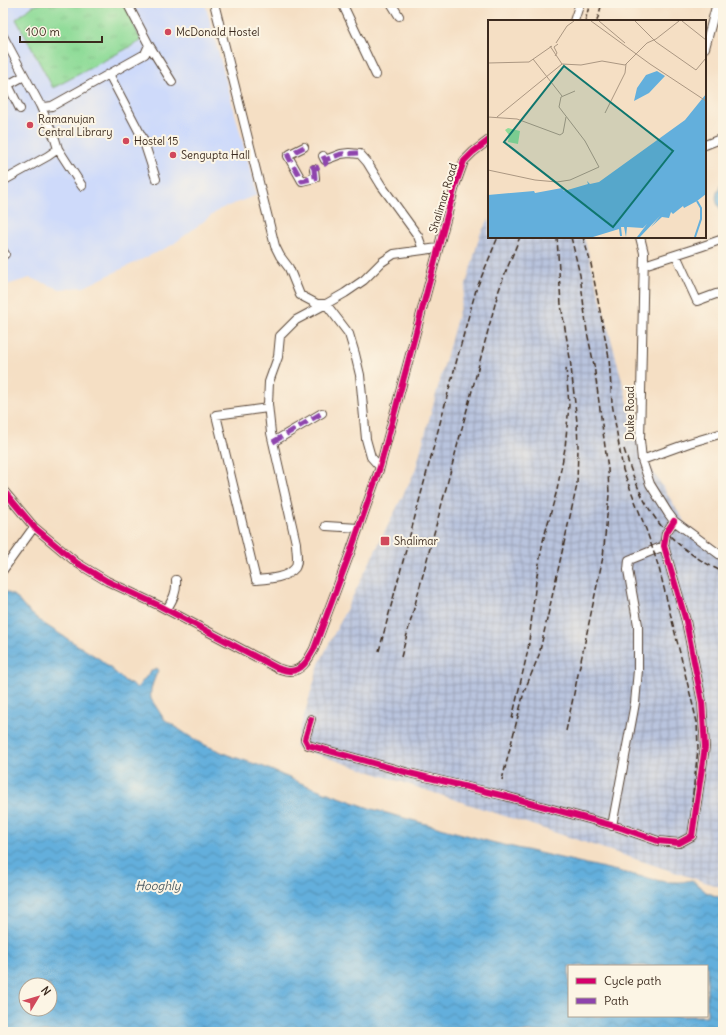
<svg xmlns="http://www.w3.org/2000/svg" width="726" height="1035" viewBox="0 0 726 1035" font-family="Delius,sans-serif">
<defs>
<pattern id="industrial-grid" width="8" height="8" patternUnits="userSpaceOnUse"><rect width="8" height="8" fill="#b9c4de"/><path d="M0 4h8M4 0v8" fill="none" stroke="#989fb3"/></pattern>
<pattern id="grass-tufts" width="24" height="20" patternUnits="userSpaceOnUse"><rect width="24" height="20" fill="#8fdb98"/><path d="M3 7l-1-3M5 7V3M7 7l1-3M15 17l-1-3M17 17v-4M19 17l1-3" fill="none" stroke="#7cbc83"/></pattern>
<pattern id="water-waves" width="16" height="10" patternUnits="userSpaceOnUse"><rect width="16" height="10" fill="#63afdc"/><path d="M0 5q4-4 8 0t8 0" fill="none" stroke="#538fb2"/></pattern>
</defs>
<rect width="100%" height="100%" fill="#fcf5e5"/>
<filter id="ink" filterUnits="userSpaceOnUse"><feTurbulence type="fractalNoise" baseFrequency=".025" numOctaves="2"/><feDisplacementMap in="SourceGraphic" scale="8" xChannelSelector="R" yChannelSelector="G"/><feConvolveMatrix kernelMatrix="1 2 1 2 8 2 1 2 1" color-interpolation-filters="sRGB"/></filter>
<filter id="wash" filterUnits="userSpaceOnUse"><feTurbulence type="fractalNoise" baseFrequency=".012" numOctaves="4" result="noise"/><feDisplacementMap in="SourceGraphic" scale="16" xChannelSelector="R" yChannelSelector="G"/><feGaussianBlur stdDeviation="0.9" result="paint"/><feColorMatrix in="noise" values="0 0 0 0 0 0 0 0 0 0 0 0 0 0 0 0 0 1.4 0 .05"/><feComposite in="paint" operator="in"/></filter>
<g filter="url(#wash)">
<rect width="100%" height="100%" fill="#f5dfc4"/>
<path fill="#cedafa" d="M3,3H205L257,195L220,209L172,245L84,287L60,289L30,278L3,286Z"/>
<path fill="url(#industrial-grid)" d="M489,219V237H584L641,452L686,524L723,553V888L295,747L319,664L415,471L480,234Z"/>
<path fill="url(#grass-tufts)" stroke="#65825b" d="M43,3H124L141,41L53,88L16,19L33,6Z"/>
<path fill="url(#water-waves)" stroke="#4f6c7d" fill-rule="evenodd" d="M723,183V212C714,203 714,192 723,183Z
M3,590L16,597L23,606L41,622L101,660L125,681L137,688L150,672L157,668L158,670C155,679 149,688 151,699L164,719L189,736L205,745L228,755L264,767L303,784L372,809L491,842L665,882H682L692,880L706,892L723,899V1032H3ZM569,966H707V1016H569ZM26,985H50V1009H26Z"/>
</g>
<g filter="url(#ink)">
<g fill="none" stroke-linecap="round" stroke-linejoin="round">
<defs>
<path id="minor" d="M214,3L275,246L280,256L289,268L300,295L317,304H326L345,293L364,280L382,262L394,254L438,248
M342,3L376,75
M391,3L399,16
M574,21L580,3
M3,36L40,105L45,107L52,106L145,54L149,45L127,3
M149,45L172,82
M705,48L717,3
M109,74L143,139L156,179
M8,85L20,109
M4,87L24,76
M705,145L723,138
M304,147L290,154L288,156L302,181L315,178L314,169
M58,149L82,186
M323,156L325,160L341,154L349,153L360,154L367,162L381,185L418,236L423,250
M3,181L48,156L58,149L55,139L40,105
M640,237L644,253L640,440L642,460L650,484L668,513L674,521L723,557
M3,251L5,254
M676,255L697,301L716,294L723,293
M644,265L700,247L723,239
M268,408L216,415L256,580C268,579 287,578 295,568C299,562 296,550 296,543L271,433L268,404L269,382L278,357L280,336L296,320L326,304L349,334L355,354L360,375L366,439L371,457L380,467
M273,442L322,413
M642,460L689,443L723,433
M3,490L34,527L77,563L107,581L160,606L277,668C281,669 285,671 289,671C302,672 309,658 314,649L350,553L380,467L455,186L464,161L473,152L489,140
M326,526L359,528
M3,570L34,527
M167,609C173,599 177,592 176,580
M311,719L305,739L308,745L409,773L505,796L618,827L658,841L679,843L692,836L705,747L702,702L686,621L664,546L666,533L674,521
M612,826L635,703L638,670V625L628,570L629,560L664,546"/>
</defs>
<use href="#minor" stroke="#574537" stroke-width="10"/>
<use href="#minor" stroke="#fff" stroke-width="8"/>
<path stroke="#3b2a1e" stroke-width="1.5" stroke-dasharray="6 3" stroke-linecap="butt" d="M585,21L590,3
M597,21L602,3
M583,237L591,264L609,358L612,403L623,470L647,532L659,568L697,722L698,749L692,802
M624,449C642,508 665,545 723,572
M379,651L467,322L476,290L498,237
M401,657L498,293L504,276L520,237
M512,719L528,650L536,581L543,541L557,490L565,448L569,405L566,367
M566,731L603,557L609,495L608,469L594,365L587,332L580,275L571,237
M502,780L524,692L539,655L577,485L578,447L577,422L570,358L561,305L557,237"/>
<path stroke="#8e44ad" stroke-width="5" stroke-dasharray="10 5" stroke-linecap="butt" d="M304,147L290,154L288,156L302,181L315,178L314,169
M323,156L325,160L341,154L358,153
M312,165L314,169L325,164L326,163L325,160
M273,442L322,413"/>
<defs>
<path id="cycleway" d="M3,490L34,527L77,563L107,581L160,606L277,668C281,669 285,671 289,671C302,672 309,658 314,649L350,553L380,467L455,186L464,161L473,152L489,140
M311,719L305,739L308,745L409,773L505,796L618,827L658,841L679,843L692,836L705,747L702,702L686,621L664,546L666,533L674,521"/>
</defs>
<use href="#cycleway" stroke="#fcf5e5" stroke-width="8"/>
<use href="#cycleway" stroke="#d6006c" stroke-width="6"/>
</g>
</g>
<g fill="#d1495b" stroke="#fcf5e5" stroke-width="1.5">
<circle cx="168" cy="32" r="4"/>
<circle cx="30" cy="125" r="4"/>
<circle cx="126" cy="141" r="4"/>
<circle cx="173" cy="155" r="4"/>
<rect x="380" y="536" width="10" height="10" rx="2"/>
</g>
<g text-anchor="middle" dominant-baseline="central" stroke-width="4" stroke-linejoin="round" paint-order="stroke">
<g font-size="11" fill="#3b2a1e" stroke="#fcf5e5" text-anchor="start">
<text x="176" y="32">McDonald Hostel</text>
<text x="38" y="119">Ramanujan<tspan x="38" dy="13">Central Library</tspan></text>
<text x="134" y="141">Hostel 15</text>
<text x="181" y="155">Sengupta Hall</text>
<text x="394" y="541">Shalimar</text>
</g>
<g font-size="11" fill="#3b2a1e" stroke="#fcf5e5">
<text transform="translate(443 198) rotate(-73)">Shalimar Road</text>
<text transform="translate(630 413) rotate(-90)">Duke Road</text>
</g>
<g font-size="12" font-style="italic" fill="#495960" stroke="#fcf5e5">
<text x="158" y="885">Hooghly</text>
</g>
</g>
<g transform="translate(488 20)">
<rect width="218" height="218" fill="#f5dfc4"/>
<path d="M20,108L32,111L30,124L20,122L21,115L17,110Z" fill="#8fdb98"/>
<path d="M169,51L177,56L161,73L146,81L149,68L158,55ZM218,74V174L209,181L196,188L195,186L185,194L183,192L181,198L174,197L163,207L172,196L152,217H149L159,204L155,208L139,207L138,217L136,207H133L134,216H132L131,209L105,217H0V175L46,171L47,173L74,168L76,171L100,164L99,161L102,164L111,162L197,100Z" fill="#63afdc"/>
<path fill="none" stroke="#63afdc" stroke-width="2" d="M207,217L213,199V188L209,181"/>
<path fill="none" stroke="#ab9782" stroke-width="1" d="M103,1L162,44L218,81M111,1L137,23M147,1L168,22L208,50L218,38M194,1L218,20M68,23L79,6L86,1M62,26L74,44L93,45L114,41L137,45L159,23L168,19L191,1M67,36L69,33L66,27L70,24M45,39L74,76M0,43L41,42L64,26M117,93L137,53L138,44M0,97L29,99L72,115L75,113L78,97M9,97L74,44M0,150L47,160L69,162L82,160L111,147L97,121L71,87L73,77L87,71"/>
<path fill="#0f766e" fill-opacity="0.15" stroke="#0f766e" stroke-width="2" d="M76,46L185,131L125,207L16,122Z"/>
<rect width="218" height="218" fill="none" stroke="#3b2a1e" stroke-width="2"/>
</g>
<rect width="726" height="1035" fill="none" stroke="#fcf5e5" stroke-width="16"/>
<rect x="568" y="965" width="140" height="52" fill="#fcf5e5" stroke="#afa495"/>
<rect x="576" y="978" width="20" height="6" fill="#d6006c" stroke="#afa495"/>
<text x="604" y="985" font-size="12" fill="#3b2a1e">Cycle path</text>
<rect x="576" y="998" width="20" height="6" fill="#8e44ad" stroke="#afa495"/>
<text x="604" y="1005" font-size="12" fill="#3b2a1e">Path</text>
<g transform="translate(38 997) rotate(52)"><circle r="19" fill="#fcf5e5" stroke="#afa495"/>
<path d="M0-3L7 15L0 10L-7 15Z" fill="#d1495b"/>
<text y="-6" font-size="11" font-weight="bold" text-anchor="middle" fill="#3b2a1e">N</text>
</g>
<path d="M20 36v6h82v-6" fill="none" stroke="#3b2a1e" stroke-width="2"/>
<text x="26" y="36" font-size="12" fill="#3b2a1e" stroke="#fcf5e5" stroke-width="3" paint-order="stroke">100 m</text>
</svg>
